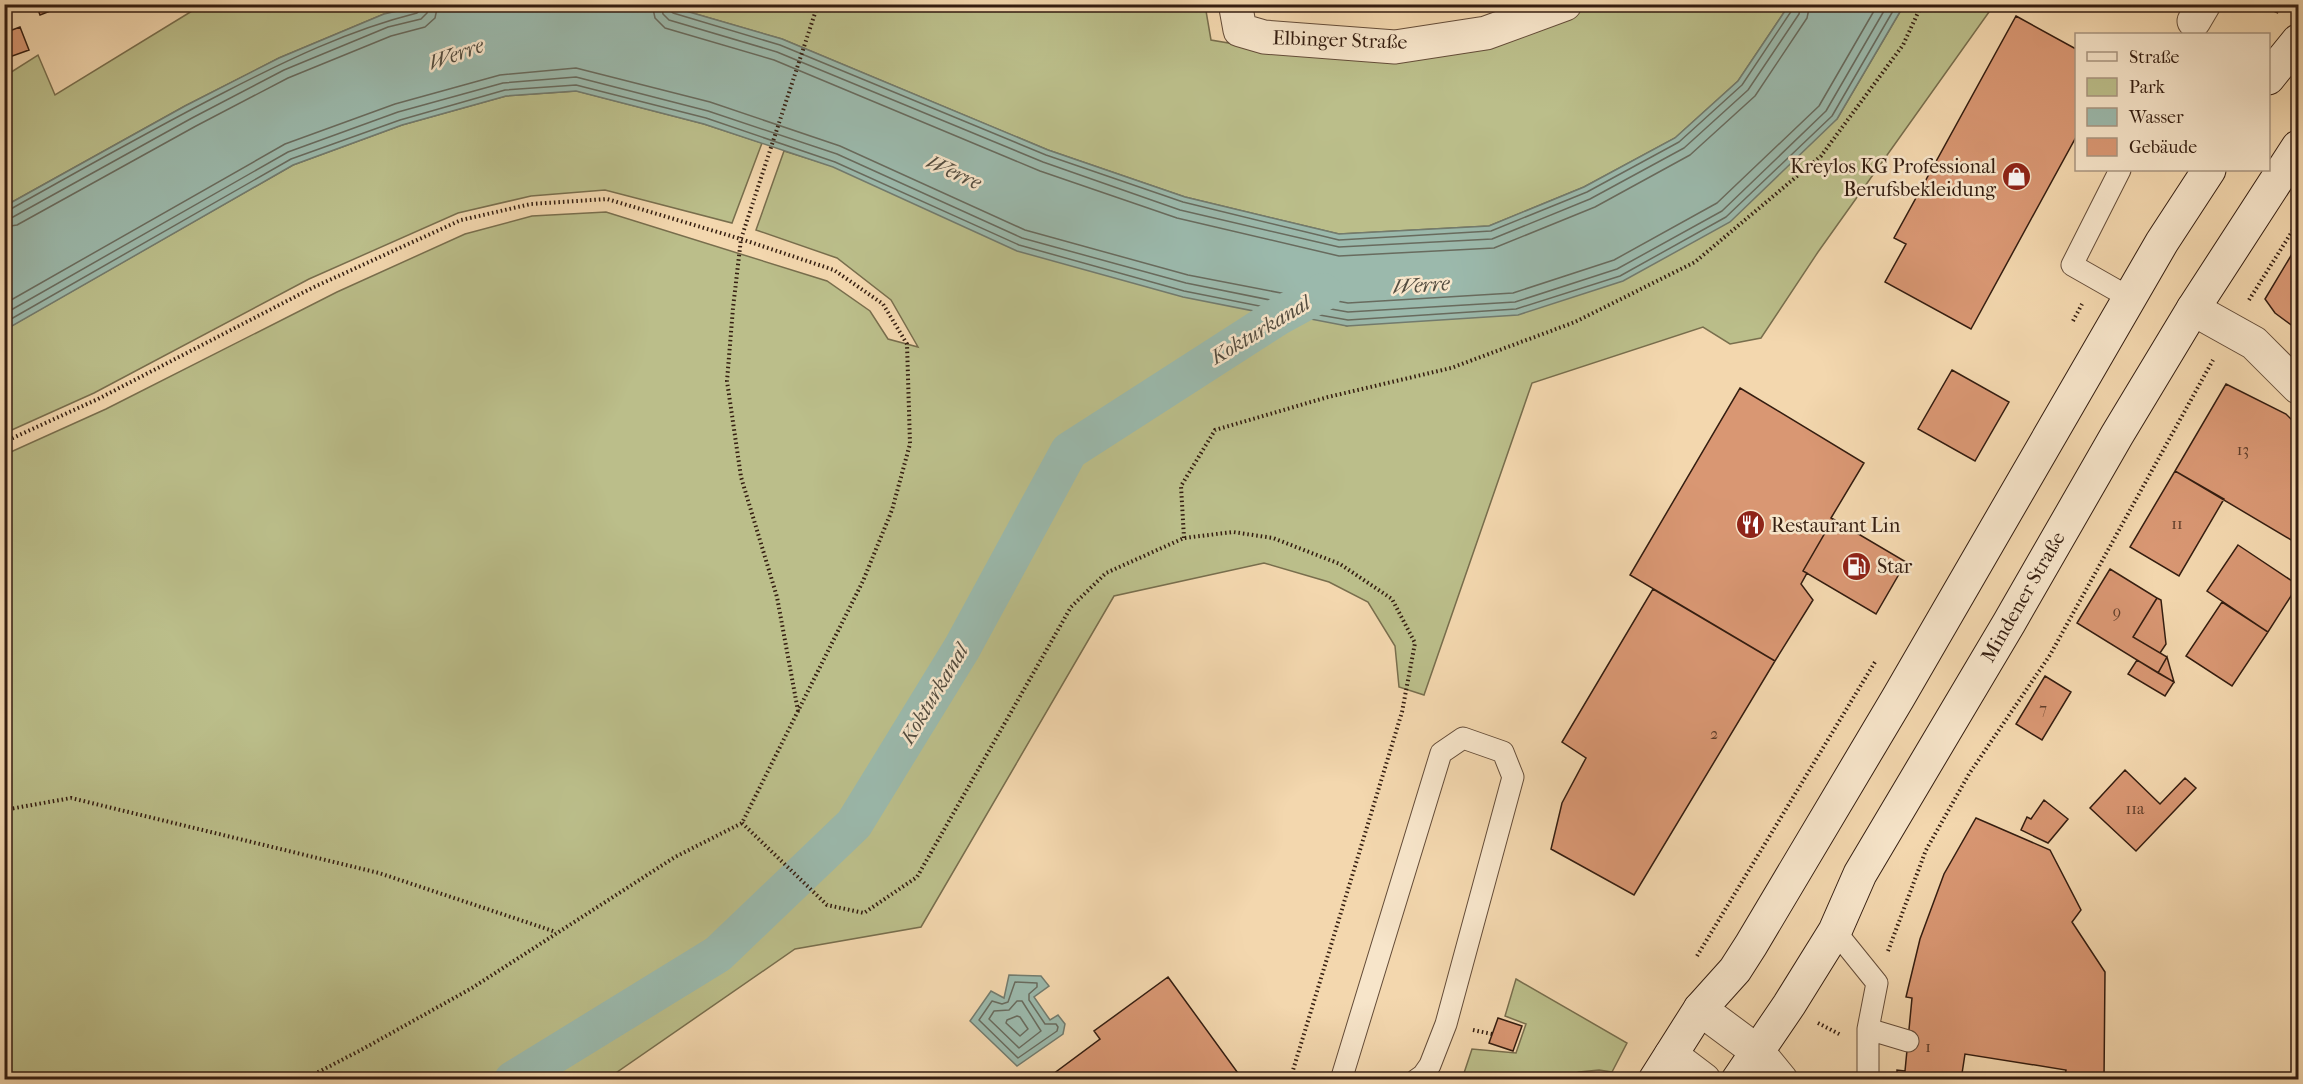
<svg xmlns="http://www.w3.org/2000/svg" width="2303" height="1084" viewBox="0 0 2303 1084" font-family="'IM FELL French Canon',serif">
<rect width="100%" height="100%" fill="#f3d7ae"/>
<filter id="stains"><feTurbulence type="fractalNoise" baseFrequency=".00333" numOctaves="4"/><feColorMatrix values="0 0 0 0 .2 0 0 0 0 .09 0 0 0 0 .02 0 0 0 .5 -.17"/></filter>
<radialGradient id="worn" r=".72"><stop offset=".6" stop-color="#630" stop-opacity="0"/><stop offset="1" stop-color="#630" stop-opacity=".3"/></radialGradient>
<path fill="#bbbe8a" stroke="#786e4d" stroke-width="1.5" d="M208,5H428L384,14L279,58L185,106L5,206V76L38,55L55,95L192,11Z
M665,5H1205L1211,40L1264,49L1573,13L1588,5H1789L1738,81L1675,138L1584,187L1489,226L1339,234L1185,197L1048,150L782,39Z
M1904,5H1994L1818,252L1761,338L1730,344L1703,327L1532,383L1424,695L1399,687L1395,646L1368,602L1329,582L1264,563L1114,596L921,927L795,949L607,1079H5L4,455L106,409L337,292L465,234L532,216L606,212L827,281L870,311L888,339L918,347L891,300L837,258L756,230L784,151L1347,326L1837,119Z
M577,91L704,124L762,143L732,223L605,190L531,196L458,213L309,279L94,393L5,433L4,330L293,165L402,125L506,96Z
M1516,979L1627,1043L1612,1072L1599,1070L1579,1072L1556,1079H1462L1472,1049L1516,1053L1526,1024L1505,1016Z"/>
<path fill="#9bb9ac" stroke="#727b6e" stroke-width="1.5" d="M428,4L665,5L782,39L1048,150L1185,197L1339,234L1489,226L1584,187L1675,138L1738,81L1789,5H1904L1837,119L1730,222L1623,281L1518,315L1347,326L1290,315L1279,316L1183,297L1017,251L833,167L704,124L576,91L506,96L402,125L293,165L5,330V206L185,106L279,58L384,14Z
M1009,975L1041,976L1049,986L1034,997L1050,1020L1058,1015L1065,1024L1063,1034L1017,1066L970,1021L991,991L1004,998Z"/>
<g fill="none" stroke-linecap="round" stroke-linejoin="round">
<path stroke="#686b5e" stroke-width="1.5" d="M652,4L655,18L665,28L774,60L1040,171L1177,218L1339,256L1494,248L1595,207L1690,155L1755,96L1807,18L1810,4
M661,4L663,14L669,20L777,52L1043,162L1180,210L1339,247L1492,239L1590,199L1684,148L1748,90L1799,14L1801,4
M668,4L669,10L673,13L780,45L1046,155L1183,202L1339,240L1491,231L1587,192L1679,142L1742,85L1792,10L1794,4
M4,211L9,210C80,170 151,130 223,93C285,61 349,30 417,13L421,10L422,4
M4,218L13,217L192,118L284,70L388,27L421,19L427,13L429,4
M4,227L17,225L196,126L288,78L391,36L425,27L435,18L438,4
M4,304L285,144L395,104L500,75L576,68L710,102L840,146L1025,230L1188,275L1281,293H1292L1348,303L1513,293L1614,260L1717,203L1819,106L1878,4
M4,314L288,152L398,112L503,83L576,77L708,111L837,154L1022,238L1186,283L1280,302H1291L1348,312L1515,302L1617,269L1722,211L1826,111L1888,4
M4,323L291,159L400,120L505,90L576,85L706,118L835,162L1019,245L1184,291L1279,310H1291L1348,320L1516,309L1620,276L1726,217L1832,116L1897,4
M1015,982L1037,983V987L1029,994V1000L1045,1024H1056L1058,1027L1057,1031L1018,1058L979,1020L992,1001L1002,1004L1008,1002Z
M1017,1001H1022L1041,1031L1019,1048L989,1019L994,1011L1009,1010Z
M1017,1016L1020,1017L1028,1029L1020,1036L1006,1023L1007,1020Z"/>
<path stroke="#9bb9ac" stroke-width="38" d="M513,1080L718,954L854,824L962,648L1069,451L1279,316L1323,292"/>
</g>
<path fill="#d99773" stroke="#341d10" stroke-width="1.5" d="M36,4H68L40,15Z
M2016,16L2076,49V137L1971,329L1885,282L1906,244L1894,238Z
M20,27L29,50L4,59V33Z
M2298,244V330L2275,313L2265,299Z
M1952,370L2009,402L1975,461L1918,429Z
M2226,384L2286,414L2298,426V544L2175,471Z
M1740,388L1864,463L1831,518L1833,519L1803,571L1807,573L1801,584L1813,600L1775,661L1630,575Z
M2175,471L2224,499L2179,576L2130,547Z
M1833,519L1906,562L1876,614L1803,571Z
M2238,545L2298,585L2268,632L2207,591Z
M2110,569L2157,598L2133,637L2167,657L2158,673L2077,623Z
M1653,589L1775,661L1634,895L1551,849L1562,803L1586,758L1562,742Z
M2157,598L2161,600L2166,644L2160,653L2133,637Z
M2222,602L2268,632L2232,686L2186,656Z
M2167,657L2174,682L2158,673Z
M2137,660L2174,682L2165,696L2128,674Z
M2045,676L2071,692L2042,740L2016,724Z
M2125,770L2160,804L2185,778L2196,788L2136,851L2090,808Z
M2044,800L2068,819L2048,843L2021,830L2027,817L2031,819Z
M1976,818L2050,850L2081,910L2072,922L2105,972L2104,1080H2064L2066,1070L1965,1054L1961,1080H1897V1070L1905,1071L1912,998L1906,997L1920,939L1944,874Z
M1168,977L1243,1080H1045L1100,1039L1094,1031Z
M1498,1018L1522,1026L1513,1051L1489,1043Z"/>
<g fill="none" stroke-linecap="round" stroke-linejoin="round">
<defs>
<path id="service" d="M2120,170L2072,265L2130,298
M1835,931L1877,983L1868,1029V1080
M1868,1029L1908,1041
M1341,1080L1441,753L1463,738L1503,752L1513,777L1446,1024L1430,1065L1423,1075L1416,1080"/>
<path id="minor" d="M1236,8L1240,30L1264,37L1395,47L1486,33L1565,4
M2194,21L2204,4
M2193,309L2254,343L2298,387
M1700,1009L1758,1052L1781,1080
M1671,1055L1704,1080"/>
<path id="secondary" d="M2268,78L2298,41
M1655,1080L1700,1009L1735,970L1751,945L1898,698L2162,242L2209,170
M1738,1080L1789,1005L1835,931L1860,874L2009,623L2117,435L2193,309L2298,147"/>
</defs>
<use href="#service" stroke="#644c38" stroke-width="23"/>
<use href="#minor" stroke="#644c38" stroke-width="35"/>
<use href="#secondary" stroke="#341d10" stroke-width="35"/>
<path stroke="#341d10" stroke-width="4" stroke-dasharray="1.5 3" stroke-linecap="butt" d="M2276,13L2280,4
M2249,300L2298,222
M2073,321L2082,304
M4,442L98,399L312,288L461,220L531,204L607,199L741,239L834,270L883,304L907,344L910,444L892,510L863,581L742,823L675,857L472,988L361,1050L303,1080
M1184,538L1181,486L1215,430L1328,397L1451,368L1575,322L1695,262L1821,156L1903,45L1922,4
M798,711L777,597L741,477L727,381L733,308L741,239L818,4
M4,810L71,798L379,873L556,932
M742,823L827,905L864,913L917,877L1071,607L1106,573L1184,538L1233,532L1273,538L1340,564L1392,599L1415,643L1402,712L1290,1080
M1888,951L1926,850L1969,774L2050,655L2213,360
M1697,956L1875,662
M1818,1023L1841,1035
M1473,1030L1492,1034"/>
<use href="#service" stroke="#f7e5ca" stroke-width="21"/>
<use href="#minor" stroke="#f7e5ca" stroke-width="33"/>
<use href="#secondary" stroke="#f7e5ca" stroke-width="33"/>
</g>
<defs>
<symbol id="shop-disc" viewBox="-11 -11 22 22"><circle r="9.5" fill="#8f2418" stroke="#f7e5ca"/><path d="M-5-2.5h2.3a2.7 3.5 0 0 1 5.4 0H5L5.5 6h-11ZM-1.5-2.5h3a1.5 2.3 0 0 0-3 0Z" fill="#fff"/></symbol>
<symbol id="restaurant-disc" viewBox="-11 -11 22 22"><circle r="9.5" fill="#8f2418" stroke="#f7e5ca"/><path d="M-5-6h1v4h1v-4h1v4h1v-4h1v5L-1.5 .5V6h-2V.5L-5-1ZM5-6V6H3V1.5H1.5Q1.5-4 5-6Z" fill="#fff"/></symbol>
<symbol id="fuel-disc" viewBox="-11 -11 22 22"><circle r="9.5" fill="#8f2418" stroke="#f7e5ca"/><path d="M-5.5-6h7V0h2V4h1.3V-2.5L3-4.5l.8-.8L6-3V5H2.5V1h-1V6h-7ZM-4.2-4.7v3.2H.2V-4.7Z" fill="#fff"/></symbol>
</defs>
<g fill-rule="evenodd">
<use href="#shop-disc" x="2000" y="160" width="33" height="33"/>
<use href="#restaurant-disc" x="1734" y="508" width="33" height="33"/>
<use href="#fuel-disc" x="1840" y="550" width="33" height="33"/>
</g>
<g text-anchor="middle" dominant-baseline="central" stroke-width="5" stroke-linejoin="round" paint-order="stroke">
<g font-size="16" fill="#5d3c29">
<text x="2243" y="449">13</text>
<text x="2177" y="523">11</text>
<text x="2117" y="611">9</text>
<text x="2043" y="708">7</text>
<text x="1714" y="733">2</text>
<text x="2135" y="808">11a</text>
<text x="1928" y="1046">1</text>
</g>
<g font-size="20" fill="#341d10" stroke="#f7e5ca">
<text transform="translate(1340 40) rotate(2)">Elbinger Straße</text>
<text transform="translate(2023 597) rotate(-60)">Mindener Straße</text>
</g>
<g font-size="20" fill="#341d10" stroke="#f7e5ca" text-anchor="start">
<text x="1996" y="166" text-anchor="end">Kreylos KG Professional<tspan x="1996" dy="23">Berufsbekleidung</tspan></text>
<text x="1771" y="525">Restaurant Lin</text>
<text x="1877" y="566">Star</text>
</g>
<g font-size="21" font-style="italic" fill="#534c3f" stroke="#f7e5ca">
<text transform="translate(456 54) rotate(-20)">Werre</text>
<text transform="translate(954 172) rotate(24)">Werre</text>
<text transform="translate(1421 285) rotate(-4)">Werre</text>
<text transform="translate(1260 330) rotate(-31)">Kokturkanal</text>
<text transform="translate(934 694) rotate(-59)">Kokturkanal</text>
</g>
</g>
<rect width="2303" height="1084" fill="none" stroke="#f3d7ae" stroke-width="24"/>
<rect x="6" y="6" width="2291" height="1072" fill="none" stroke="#341d10" stroke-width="3"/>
<rect x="12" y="12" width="2279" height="1060" fill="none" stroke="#341d10" stroke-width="1.5"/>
<rect x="2075" y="33" width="195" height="138" fill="#f7e5ca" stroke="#a99580" stroke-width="1.5"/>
<rect x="2087" y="52" width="30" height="9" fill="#f7e5ca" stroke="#a99580" stroke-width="1.5"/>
<text x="2129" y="63" font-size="18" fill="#341d10">Straße</text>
<rect x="2087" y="78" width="30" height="18" fill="#bbbe8a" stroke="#a99580" stroke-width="1.5"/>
<text x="2129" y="93" font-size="18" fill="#341d10">Park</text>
<rect x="2087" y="108" width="30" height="18" fill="#9bb9ac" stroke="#a99580" stroke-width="1.5"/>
<text x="2129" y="123" font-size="18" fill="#341d10">Wasser</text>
<rect x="2087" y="138" width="30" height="18" fill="#d99773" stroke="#a99580" stroke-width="1.5"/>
<text x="2129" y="153" font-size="18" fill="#341d10">Gebäude</text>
<rect width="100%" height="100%" filter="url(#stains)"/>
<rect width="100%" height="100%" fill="url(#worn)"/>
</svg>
